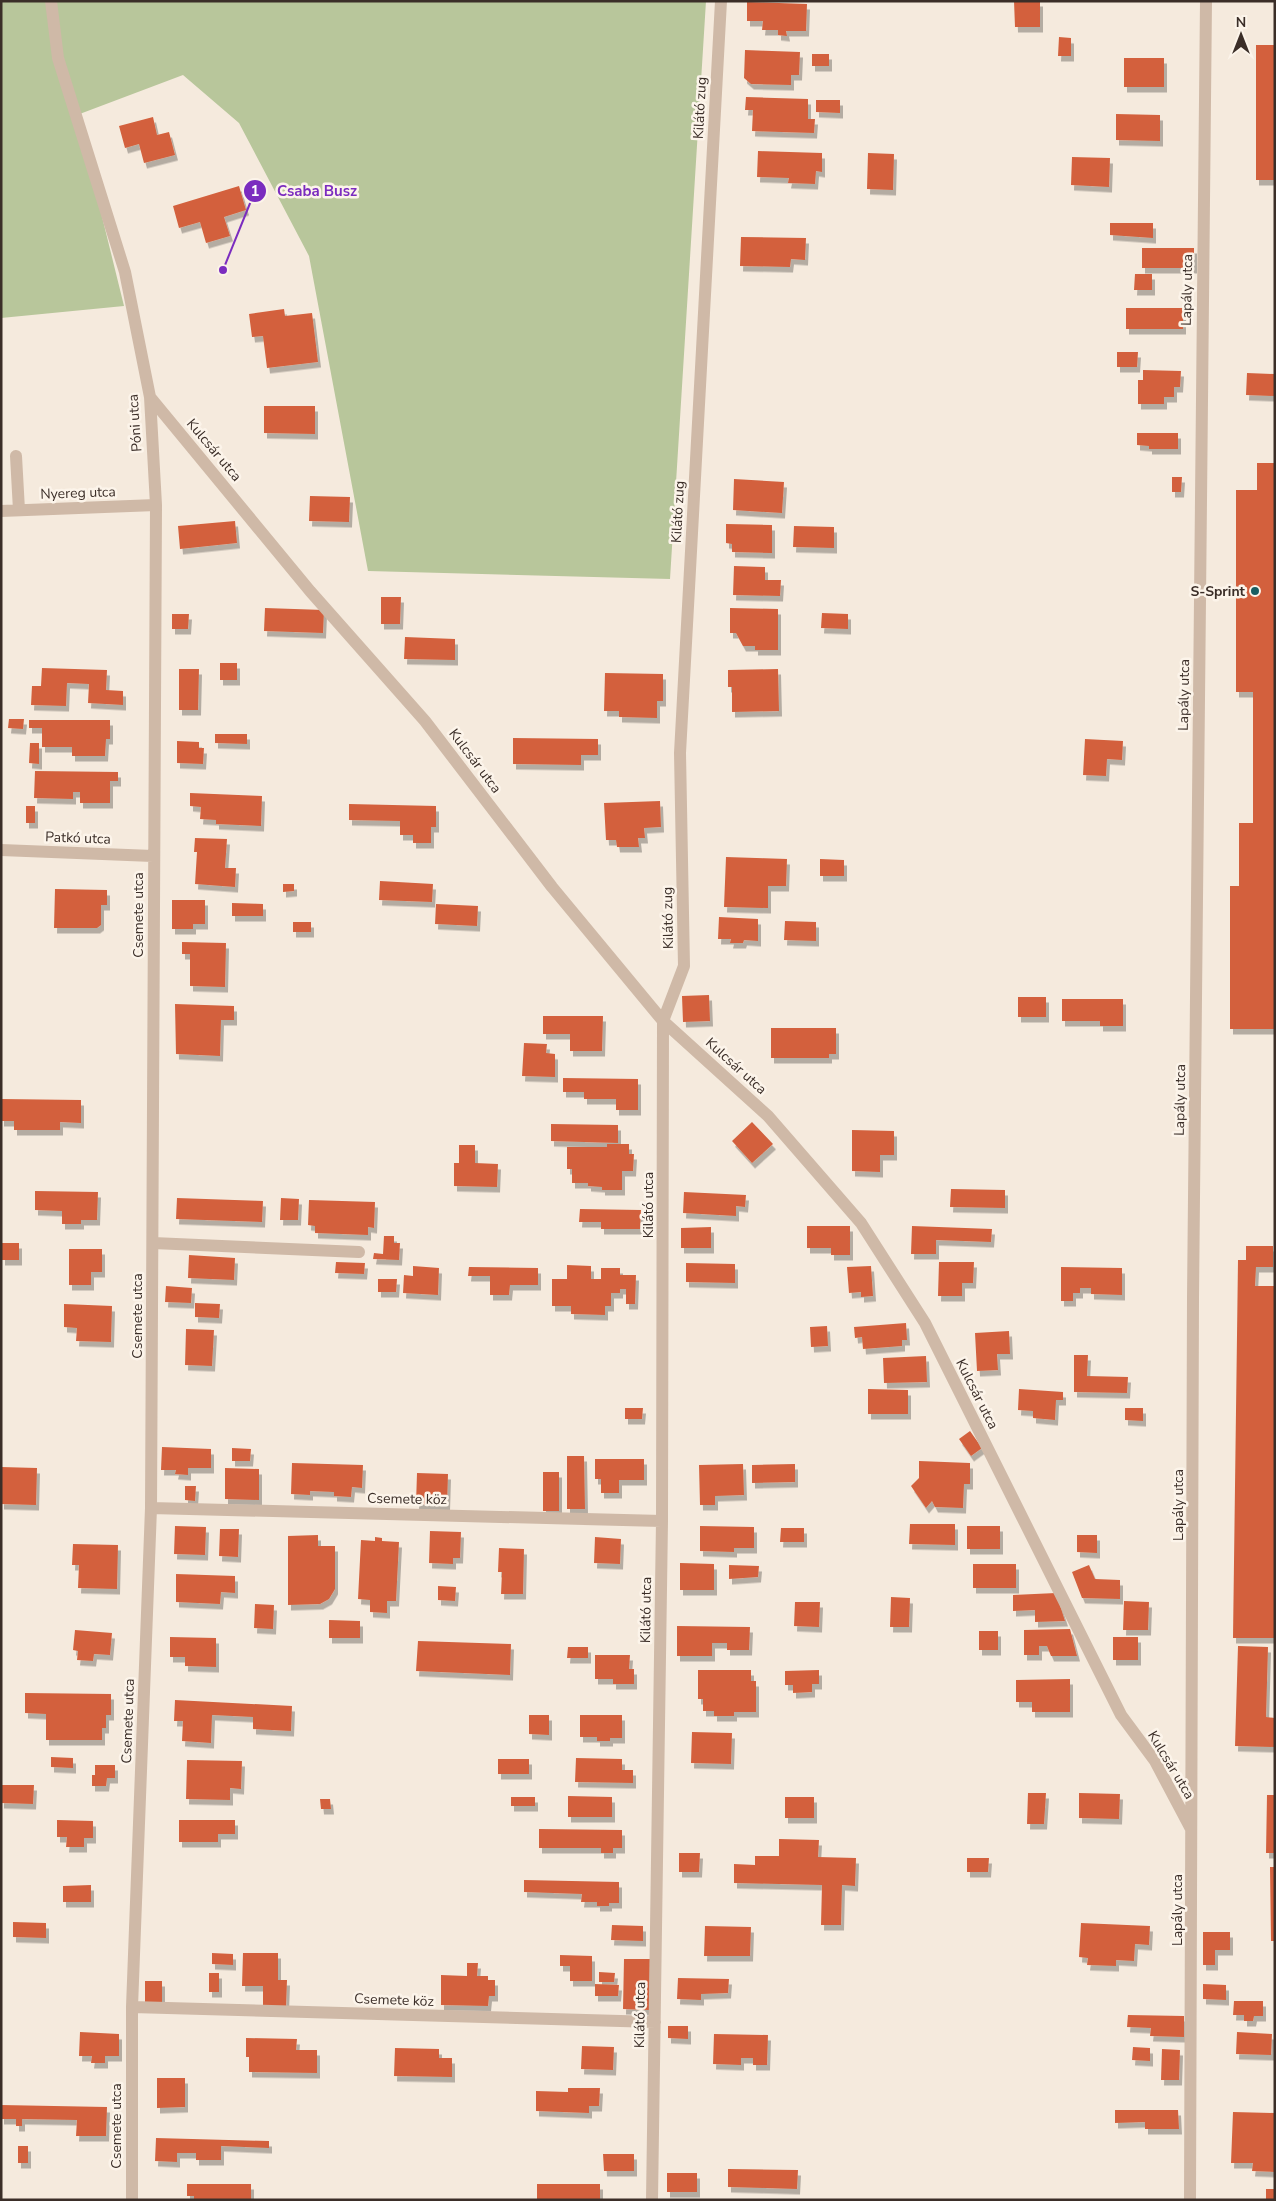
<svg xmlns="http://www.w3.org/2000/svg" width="1276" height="2201" viewBox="0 0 1276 2201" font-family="'Nunito Sans',sans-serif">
<defs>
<filter id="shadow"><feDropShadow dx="3" dy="5.5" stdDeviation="0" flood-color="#0004"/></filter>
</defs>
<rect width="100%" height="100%" fill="#f5eadd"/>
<path fill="#b8c69b" d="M1,1H706L670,579L368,571L309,256L239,123L183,75L77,115L124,306L1,318Z"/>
<path fill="#d3613d" filter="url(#shadow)" d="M1014,1H1040V27H1015Z
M747,2L807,4L806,31H786L787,36L778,35V30H762L763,21H747Z
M1059,37L1071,38V56H1058Z
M1256,45H1275V180H1256Z
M745,50L800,52L799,75H791V85L751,84L744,78Z
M812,54H829V66H812Z
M1124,58H1164V87H1124Z
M746,97L808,99V119H815L814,133L752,131L753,110H745Z
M816,100H840V113L816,112Z
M1116,114L1160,115V141L1116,140Z
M153,117L157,135L169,132L175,155L144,163L139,144L125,148L119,126Z
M758,151L822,153V172L816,171L815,184L788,183L789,178L757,177Z
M868,153L894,154L893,190L867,189Z
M1072,157L1110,158L1109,187L1071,185Z
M239,186L246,210L224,217L230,236L206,243L200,222L179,228L173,206Z
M1110,223H1153V238L1110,235Z
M741,237L806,238L805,260L791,259L790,267L740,266Z
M1142,248H1194V268H1142Z
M1135,274H1152V290H1134Z
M1126,308H1183V329H1126Z
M284,309L285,316L312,313L318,362L267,368L263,336L252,337L249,314Z
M1117,352H1138L1137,367H1117Z
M1143,370L1181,371L1180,387H1174V397H1164V404H1138V380H1143Z
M1247,373L1275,374V396L1246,395Z
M264,406H315V434L264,433Z
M1137,433H1178V449H1149V446L1137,445Z
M1257,463H1275V1029H1230V886H1239V823H1253V692H1236V490H1257Z
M1172,477H1182L1181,492H1172Z
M734,479L784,482L782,513L733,510Z
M310,496L350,497L349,522L309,521Z
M235,521L237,543L180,549L178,526Z
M726,524L772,525V553L732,552V544L726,543Z
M794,526L834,527V548L793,547Z
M734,566L765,567V580H781L780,596L733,595Z
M381,597H401L400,624H381Z
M265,608L324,610L323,633L264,631Z
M730,608L778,609V650H755V646H743L736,633H730Z
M822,613L848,614V629L821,628Z
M172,614H189L188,629H172Z
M405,637L455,639V660L404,659Z
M220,663H237V680H220Z
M42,668L107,670L106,690L123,691V705L88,703L89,684L67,683L66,706L31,705L32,686H41Z
M179,669H199L198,710H179Z
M778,669L779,711L732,712V687H728V670Z
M605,673L663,674V701H657V718L619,717V711H604Z
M9,719H24L23,729L8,728Z
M29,720H110V739H106L105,756H72V747H42V728H29Z
M215,734H247V744L215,743Z
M513,738L598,739V755H581V765L513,764Z
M1085,739L1123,741L1122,760L1107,759L1106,776L1083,775Z
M177,741L199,742V748H204L203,764L177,763Z
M30,743H39V764L29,763Z
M35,771L118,772V781H110V803H80V792H73V799L34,798Z
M190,793L262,796L261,826L216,824V820L200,819L201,807L190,806Z
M660,801L661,827L644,828L645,838H638L639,847H617L616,840H606L604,803Z
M349,804L436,806V827H431V843H413V835H400V821L349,820Z
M26,806H35V823H26Z
M195,838L227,839L225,868H236L235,887L195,884L197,852H194Z
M726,857L787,859L786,886H768V908L724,907Z
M820,859L844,860V876H820Z
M380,881L433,884L432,902L379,900Z
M283,884H294V891L283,892Z
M55,889L107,890V905H101V925L97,928H54Z
M172,900H205V924H193V929H172Z
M232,903L263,904V916H232Z
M436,904L478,906L477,926L435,924Z
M719,917L758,919V941L744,940L743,943H730L731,939H718Z
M785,921L816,922V941L784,940Z
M293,922H311V932H293Z
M182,942L226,943L225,987L190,986V954H182Z
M709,995L710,1021L683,1022L682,996Z
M1018,997H1046V1017H1018Z
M1062,999H1123V1026H1100V1021H1062Z
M175,1004L234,1006V1020H221L220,1056L176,1054Z
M543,1016H603L602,1051H570V1034H543Z
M771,1028H836V1054H829V1058H771Z
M524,1043L547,1044L546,1053L555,1054V1077L522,1076Z
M563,1078L638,1079V1110H616V1099H584V1092H563Z
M1,1099L81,1100V1123L60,1122V1130H14V1121H1Z
M752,1122L773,1144L752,1163L732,1141Z
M551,1124L618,1125V1143L551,1141Z
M852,1130L894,1131V1155H880V1172L852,1171Z
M607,1144H629V1154H634L633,1171H622V1190H602V1187L588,1186V1183H572V1169H567V1147H607Z
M459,1145H475V1163L498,1164L497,1187L454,1186V1163H459Z
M951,1189L1005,1190V1208L950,1207Z
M35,1191L98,1192L97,1220H81V1224H62V1211L35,1210Z
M684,1192L746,1195L745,1207L736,1206V1216L683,1213Z
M177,1198L263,1201L262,1222L176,1219Z
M281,1198L299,1199L298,1220H280Z
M309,1200L375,1202L374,1228L368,1227V1235L315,1233V1226L308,1225Z
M580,1209L641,1210L640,1229H601V1222H579Z
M807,1226H850V1255H831V1248H807Z
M912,1226L992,1229L991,1242L936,1240V1254H911Z
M711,1227V1248H681V1228Z
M384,1236H394V1243H400L399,1260L373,1259L374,1253L383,1254Z
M2,1243H19V1260H2Z
M1246,1246H1273V1267H1256L1255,1286H1275V1638H1233L1238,1260H1246Z
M69,1249H102V1272H91V1285H69Z
M189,1255L235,1258L234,1280L188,1278Z
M336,1262L365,1263L364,1274L335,1273Z
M939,1262H974L973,1283H962V1296H938Z
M686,1263L735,1264V1283L686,1282Z
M567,1265L591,1266V1279H601V1268H620V1275H636L635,1304H626V1289H620V1293H611V1306H605V1315L571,1314V1306H552V1279H567Z
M413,1266L439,1268L438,1295L403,1293L404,1275L413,1276Z
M871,1266L873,1296L861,1297V1292L849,1293L847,1267Z
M469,1267L538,1268V1285H510L509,1295H490V1276H468Z
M1061,1267L1122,1268V1295L1091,1294V1288H1080V1293H1073V1301H1061Z
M378,1279H397L396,1292H378Z
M166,1286L192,1288L191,1303L165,1302Z
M195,1303L220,1304L219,1318L195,1317Z
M64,1304L112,1306L111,1342L76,1341L77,1328L64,1327Z
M906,1323L907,1340H902V1346L863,1349L862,1337L855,1338L854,1327Z
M827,1326L828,1346L811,1347L810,1327Z
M186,1329L214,1330L212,1366L185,1365Z
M1009,1331L1010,1354H997L998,1370L977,1371L975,1333Z
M1074,1355H1088L1087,1376L1128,1377L1127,1393L1074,1392Z
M926,1356L927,1382L884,1383L883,1358Z
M868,1389L908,1390V1414H868Z
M1019,1389L1063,1392V1400H1056L1055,1420L1033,1418V1411L1018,1410Z
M625,1408H643L642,1419H625Z
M1125,1408H1143V1421L1125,1420Z
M970,1431L982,1448L971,1456L959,1439Z
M162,1447L211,1449V1468H188V1475L175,1474L176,1470H161Z
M232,1448L251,1449L250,1461H232Z
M567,1456H584L585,1509H567Z
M595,1459H644V1480H619V1493H601V1479H595Z
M919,1461L970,1463V1484H964L963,1508L935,1507L932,1501L926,1508L911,1486L919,1478Z
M292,1463L363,1465L362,1488L352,1487L351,1497L334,1496V1492L310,1491V1495L291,1494Z
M743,1464L744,1495L715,1496V1505H700L699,1465Z
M795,1464V1482L752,1483V1465Z
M1,1467L37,1468L36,1505L1,1504Z
M225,1468L259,1469V1500L225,1499Z
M543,1472H559V1511H543Z
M417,1473L448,1474L447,1505L416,1504Z
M185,1486H196L195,1501L185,1500Z
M910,1524H955V1545L909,1544Z
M175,1526L206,1527L205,1555L174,1554Z
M700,1526L754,1527V1548H734V1552L700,1551Z
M967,1526H1000V1549H967Z
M781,1528H804V1542H780Z
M220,1529H239L238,1557L219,1556Z
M430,1531L461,1532L460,1558H453V1564L429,1563Z
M318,1535V1546H335V1589L329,1599L320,1604L288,1605V1536Z
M1077,1535H1097V1553L1077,1552Z
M375,1537L382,1538V1541L399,1542L396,1601H387V1613L370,1612V1600L358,1599L361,1540L375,1541Z
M595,1537L621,1539L620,1564L594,1563Z
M73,1544L118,1545L117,1589L78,1588L79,1565H72Z
M499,1548L524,1549L523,1594H501L502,1572H498Z
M680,1563L714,1564V1590H680Z
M973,1564H1016V1588H973Z
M729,1565L759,1566L758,1577L729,1579Z
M1089,1565L1095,1579L1120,1580V1599L1082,1598L1072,1572Z
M176,1574L235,1576V1593L221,1592L220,1604L176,1602Z
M438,1586L456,1587L455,1601L438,1600Z
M1056,1593L1065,1621L1035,1622V1610L1013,1611V1595Z
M891,1597L910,1598L909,1627H890Z
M1124,1601L1149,1602L1148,1630H1123Z
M795,1602H820L819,1627L794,1626Z
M255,1604L274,1605L273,1629L254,1628Z
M329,1620L360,1621V1638H329Z
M677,1626L750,1627L749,1650H727V1643H712V1656H677Z
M1070,1629L1077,1656H1051L1047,1646H1039V1655H1024V1630Z
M75,1630L112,1633L110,1655L94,1654L93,1661L77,1660L78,1651L73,1650Z
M979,1631H998V1650H979Z
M170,1637L216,1638V1667L185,1666V1657H170Z
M1113,1637H1138V1660H1113Z
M418,1641L511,1644L510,1675L416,1671Z
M1238,1646L1268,1647L1266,1717L1275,1718V1747L1235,1746Z
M568,1647H588V1658H567Z
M595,1655H630L629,1669H634V1684H613V1679H595Z
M698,1670H751V1681H756V1712H734V1716H714V1711H703V1699H698Z
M819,1670V1684H812V1692L793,1693V1685H785V1671Z
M1070,1679V1712H1032V1702H1016V1680Z
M25,1693L111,1694V1715H106V1728H102V1740H46V1714L25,1713Z
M175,1700L292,1706L291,1731L253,1729V1717L212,1715L211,1743L182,1741L183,1721H174Z
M529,1715H549V1735L529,1734Z
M580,1715H622V1738H610V1741H597V1737H580Z
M692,1732L732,1733L731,1764L691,1763Z
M51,1757L73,1758V1768L51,1767Z
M576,1758L622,1759V1770H633V1783L575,1782Z
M498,1759H529V1774H498Z
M187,1760L242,1761L241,1789L230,1788V1800L186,1799Z
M95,1765H115V1778H107L106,1786H92V1775H95Z
M1,1785H34L33,1804L1,1803Z
M1028,1793H1046L1044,1824H1027Z
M1079,1793L1120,1794L1119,1819L1079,1818Z
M1267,1795H1275V1853H1266Z
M568,1796L612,1797V1817H568Z
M511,1797H535V1806H511Z
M785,1797H814V1818H785Z
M320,1799H330L331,1809H321Z
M57,1820L93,1821V1838H84V1847H66L67,1837H57Z
M179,1820H235V1834H218V1842H179Z
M539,1829L622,1830V1848H613V1853H601V1848H539Z
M779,1839L819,1840L818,1857L856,1858L855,1886L842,1885L841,1925H821L822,1885L734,1883V1864L755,1865V1856H779Z
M679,1853H700L699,1872H679Z
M967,1858H989L988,1872H967Z
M1270,1867H1275V1941H1271Z
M524,1880L619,1882V1903H609V1906H597V1902H581L582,1894L524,1892Z
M91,1885V1902H63V1886Z
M13,1922L46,1923V1938L13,1937Z
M1081,1923L1150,1926L1149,1945L1135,1944L1134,1961L1116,1960V1966L1087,1965L1088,1958L1079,1957Z
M612,1925L643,1926V1941L611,1940Z
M705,1926L751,1927L750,1956H704Z
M1203,1932H1230V1950H1215V1965H1203Z
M212,1953L233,1954V1965L212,1964Z
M243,1953H278V1980H287L286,2006H263V1986H242Z
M560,1955L592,1956V1981H570V1966H560Z
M624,1959H650L649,2010L623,2009Z
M467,1963H478L477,1976H488V1980H495V1996H489L488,2006L441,2005V1975L467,1976Z
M599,1972L615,1973L614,1982H599Z
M209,1973H219V1992H209Z
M678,1978L729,1979L728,1993L701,1994V2000L677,1999Z
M145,1981H162V2004H145Z
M595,1984L619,1985L618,1996H595Z
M1203,1984L1226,1985V2000L1203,1999Z
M1234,2001H1263V2016H1254L1253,2021H1244V2015H1233Z
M1128,2015L1184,2016V2037L1150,2036L1151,2028L1127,2027Z
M668,2026H688V2039L668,2038Z
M80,2032L119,2034V2056H105V2063H91L92,2056H79Z
M1237,2032L1272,2034L1271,2055L1236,2054Z
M714,2034L768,2035L767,2065H753V2058H741V2065L713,2064Z
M246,2038L297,2039L296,2050H317V2073L249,2072V2057H246Z
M582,2046L614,2047L613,2070L581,2069Z
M1133,2047L1150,2048V2061L1132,2060Z
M395,2048L439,2049V2058H452V2077L394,2076Z
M1162,2049L1180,2050L1179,2080H1161Z
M157,2078H185V2107L157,2108Z
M568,2088H600L599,2106H589V2113L536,2111V2091L568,2092Z
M1,2105L107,2107L106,2136H76L77,2120L22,2119V2126H16V2119H1Z
M1115,2110H1178L1179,2129H1145V2122L1115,2123Z
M1233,2112L1275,2113V2172L1252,2171L1253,2163H1231Z
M156,2138L269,2141V2148L221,2146V2160H196V2153H177V2162L155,2161Z
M18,2146H28V2163H18Z
M603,2154H634V2171H604Z
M728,2169L798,2170L797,2189L728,2187Z
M667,2173H697V2192H667Z
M187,2184H251V2200H194V2196H187Z
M537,2184H600V2200H537Z
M1266,2189H1275V2200H1266Z"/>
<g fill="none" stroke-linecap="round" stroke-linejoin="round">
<path stroke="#cfb9a7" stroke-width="12" d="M51,1L58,58L125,272L150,397L156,505L151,1508L132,2007V2200
M150,397L310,591L425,721L552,887L663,1021L768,1116L861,1223L925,1323L1121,1715L1155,1761L1191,1829
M16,456L19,510
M1,511L156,505
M1,850L153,856
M153,1243L359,1252
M151,1508L662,1521
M132,2007L655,2022
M652,2200L662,1521L663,1021L684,966L680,753L721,1
M1190,2200L1193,1298L1206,1"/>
</g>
<circle fill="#185d62" stroke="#fcf4ea" stroke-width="2" cx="1255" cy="591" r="5"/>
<g text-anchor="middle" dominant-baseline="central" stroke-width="5" stroke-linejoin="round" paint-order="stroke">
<g font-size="14" fill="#3b2e28" stroke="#fcf4ea">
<text transform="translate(700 108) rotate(-87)">Kilátó zug</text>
<text transform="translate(1187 290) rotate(-89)">Lapály utca</text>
<text transform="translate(135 423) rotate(-94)">Póni utca</text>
<text transform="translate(214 450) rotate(50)">Kulcsár utca</text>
<text transform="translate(78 493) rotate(-2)">Nyereg utca</text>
<text transform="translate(678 512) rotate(-87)">Kilátó zug</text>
<text transform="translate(1184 695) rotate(-89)">Lapály utca</text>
<text transform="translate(475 761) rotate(53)">Kulcsár utca</text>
<text transform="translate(78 838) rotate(2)">Patkó utca</text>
<text transform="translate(138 915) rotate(-90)">Csemete utca</text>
<text transform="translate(668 918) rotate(-91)">Kilátó zug</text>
<text transform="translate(736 1066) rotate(42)">Kulcsár utca</text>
<text transform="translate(1180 1100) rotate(-89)">Lapály utca</text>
<text transform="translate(648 1205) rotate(-90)">Kilátó utca</text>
<text transform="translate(137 1316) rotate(-90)">Csemete utca</text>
<text transform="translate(977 1394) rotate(63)">Kulcsár utca</text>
<text transform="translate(407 1499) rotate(1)">Csemete köz</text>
<text transform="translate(1178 1505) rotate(-90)">Lapály utca</text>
<text transform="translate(646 1610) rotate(-89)">Kilátó utca</text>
<text transform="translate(128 1721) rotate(-88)">Csemete utca</text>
<text transform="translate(1171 1765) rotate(59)">Kulcsár utca</text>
<text transform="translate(1177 1910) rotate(-90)">Lapály utca</text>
<text transform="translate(394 2000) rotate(2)">Csemete köz</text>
<text transform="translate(640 2015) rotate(-89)">Kilátó utca</text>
<text transform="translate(116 2126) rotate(-90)">Csemete utca</text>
</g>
<g font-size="14" font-weight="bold" fill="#3b2e28" stroke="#fcf4ea" text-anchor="end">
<text x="1245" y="591">S-Sprint</text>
</g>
</g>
<path fill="none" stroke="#7b2cbf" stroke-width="2" d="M223 270L255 191"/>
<g fill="#7b2cbf" stroke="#fcf4ea" stroke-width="2">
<circle cx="223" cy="270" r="5"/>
<circle cx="255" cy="191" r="12"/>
</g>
<g font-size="15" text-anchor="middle" font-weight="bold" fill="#fff">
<text x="255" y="196">1</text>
</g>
<g font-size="15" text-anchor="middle" font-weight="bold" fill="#7b2cbf" stroke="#fcf4ea" stroke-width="5" stroke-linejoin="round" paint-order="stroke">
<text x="317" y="196">Csaba Busz</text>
</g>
<rect width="1276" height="2201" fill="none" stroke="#3b2e28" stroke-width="5"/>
<g transform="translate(1241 35)" stroke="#fcf4ea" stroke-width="4" paint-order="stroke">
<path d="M0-4L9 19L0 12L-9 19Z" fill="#3b2e28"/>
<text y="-8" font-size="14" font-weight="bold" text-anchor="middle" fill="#3b2e28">N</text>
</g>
</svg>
